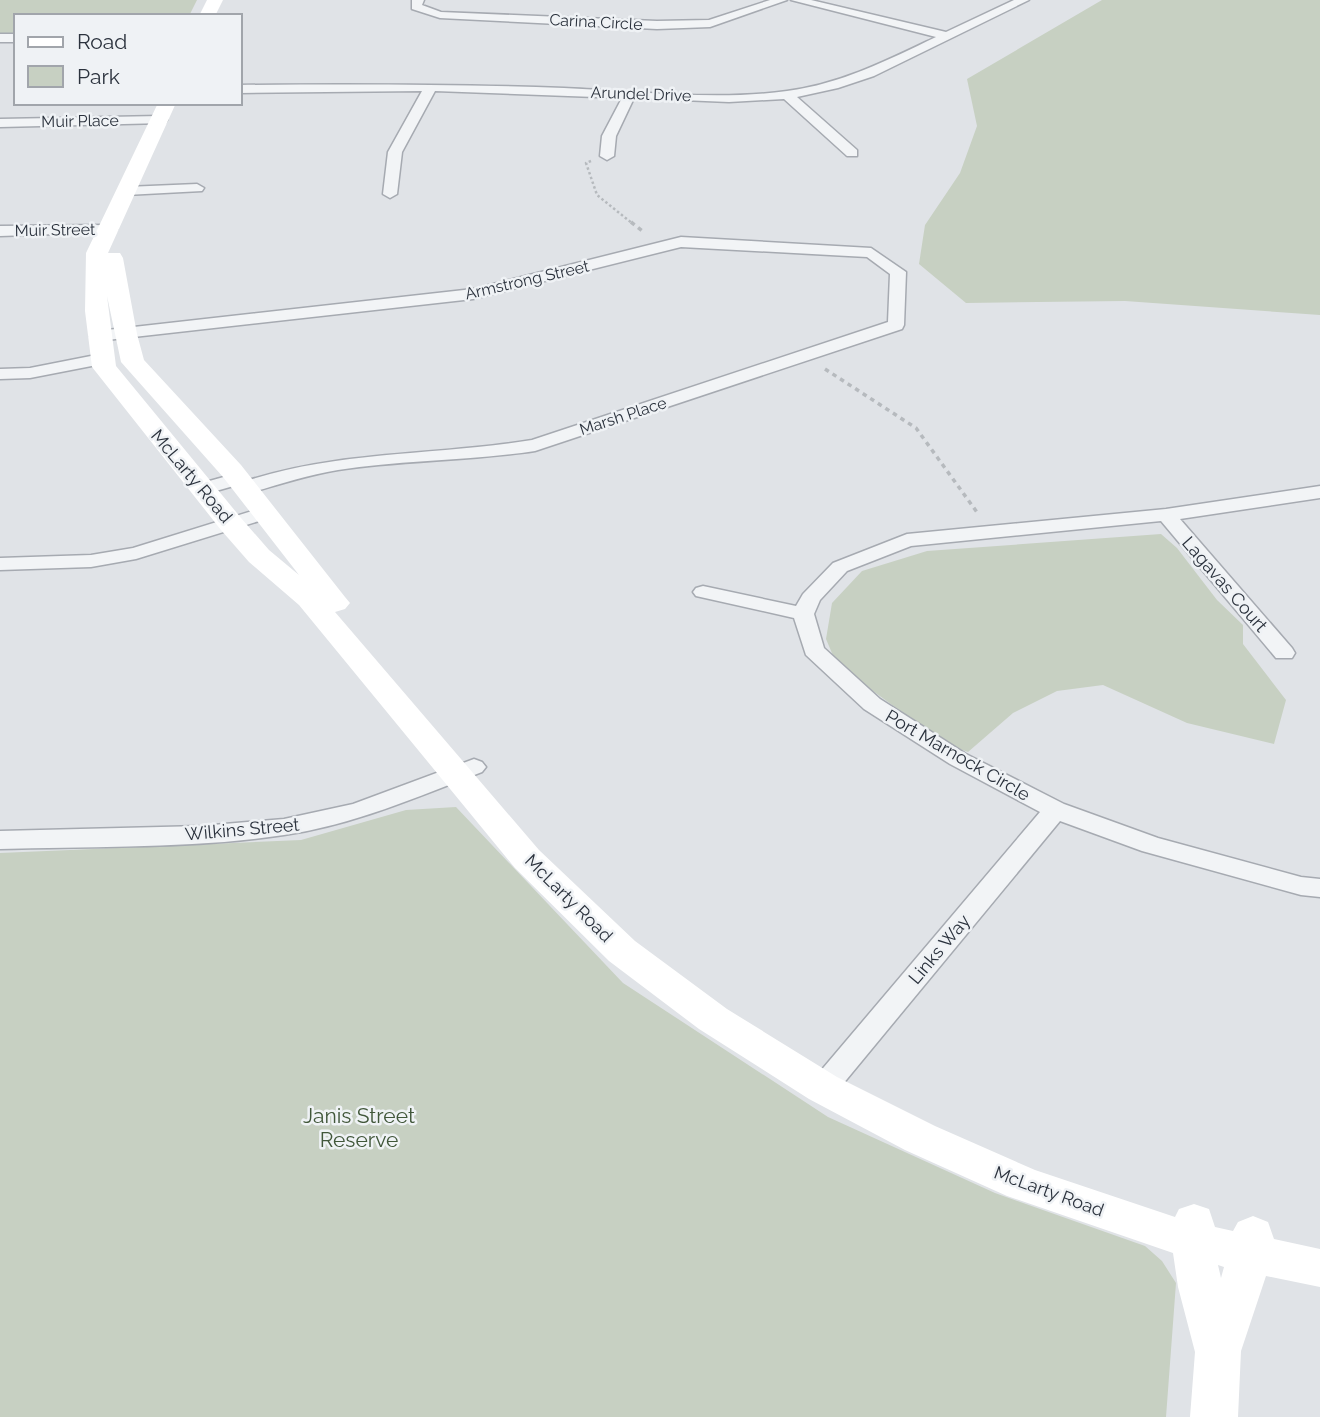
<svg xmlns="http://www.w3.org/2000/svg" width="1320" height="1417" viewBox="0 0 1320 1417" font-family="Raleway,sans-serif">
<rect width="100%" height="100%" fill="#e0e3e7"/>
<path fill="#c7d0c2" d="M0,0H197L189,16H16V35L0,36Z
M1102,0H1320V315L1125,301L966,303L919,264L925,225L960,173L977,126L967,79Z
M1161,534L1177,548L1217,600L1243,625V644L1286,700L1274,744L1187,723L1103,685L1057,691L1013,713L968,752L946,744L837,665L826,639L832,603L862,571L927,551Z
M456,807L623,983L828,1117L995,1193L1145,1246L1162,1261L1176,1283L1166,1417H0V853L301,840L406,810Z"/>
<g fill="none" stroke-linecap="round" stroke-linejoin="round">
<defs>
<path id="street" d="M412,0H424L422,5L441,12L657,21L709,20L770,0H787L710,27L657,29L440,18L412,9Z
M791,0H811L946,32L1014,0H1029L874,76L838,88L797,97L857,150V156H847L784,99L729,102L634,98L616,136L614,156L607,160L600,156L602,136L622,98L435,91L402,152L397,194L390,198L383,194L388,152L422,91L240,93V85C348,84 456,84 564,88C636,91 716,101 787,91C841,84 888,60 936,37Z
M0,34H16V42H0Z
M160,116L167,120L165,123L0,127V119Z
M197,184L204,188L202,191L126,195L119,191L126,187Z
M110,225L117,229L115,232L0,236V226Z
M681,237L871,248L906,272L904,325L902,329L535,451C470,461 403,460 338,470C306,475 276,486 245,494L238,492L235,488L237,485L202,495L195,493L192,489L195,485L238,473L245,475L246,481C342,450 434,456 532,440L888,322L890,274L867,257L681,247L473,299L98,341L90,336L98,331L473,289Z
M101,354L107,355L110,359L107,363L30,378L0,379V369L30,368Z
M1320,486V498L1180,519L1292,648L1295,653L1292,658H1276L1161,521L911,546L847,571L820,600L814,614L824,648L880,699L966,754L1064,804L1158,838L1301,877L1320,879V897L1301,895L1142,851L1060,821L833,1096L823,1100L813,1096L809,1088L813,1080L1040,812L950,764L864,709L806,655L794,618L696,596L693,592L696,588L703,586L796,606L803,594L833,563L907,534L1166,509Z
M265,507L275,513L272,517L136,559L91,567L0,570V558L91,555L133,548Z
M474,759L482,762L486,767L482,772C417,797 353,825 284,835C191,849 94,846 0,849V831L201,826L284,819L353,804Z"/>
</defs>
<use href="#street" stroke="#a6aab1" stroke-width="3"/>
<path stroke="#b6babe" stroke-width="2.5" stroke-dasharray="2.5 2.5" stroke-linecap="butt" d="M591,161L586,163L597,195L633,224"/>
<path stroke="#b6babe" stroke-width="3.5" stroke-dasharray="4.5 4.5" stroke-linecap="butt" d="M631,222L645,233
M825,369L916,428L979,515"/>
<use href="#street" fill="#f2f4f6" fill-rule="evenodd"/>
<path fill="#fff" fill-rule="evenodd" d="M207,0H223L215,16H199Z
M158,103H176L108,253H120L123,258L137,334L144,360L241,465L345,597L350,603L345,609L335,612L539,850L635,941L727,1009L837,1077L935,1126L1035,1170L1175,1217L1179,1209L1194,1204L1209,1209L1215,1227L1233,1231L1238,1222L1253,1216L1268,1222L1274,1239L1320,1249V1287L1266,1276L1241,1351L1238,1417H1190L1195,1352L1178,1287L1173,1253L1007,1196L905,1150L809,1099L699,1029L609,961L515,868L299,605L249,562L221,530L92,367L85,311L86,253ZM107,296L121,362L223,477L299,575L269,550L241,518L116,366ZM1218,1265L1224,1267L1221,1278Z"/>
</g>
<g text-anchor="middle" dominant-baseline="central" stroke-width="5" stroke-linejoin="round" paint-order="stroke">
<g font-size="16" fill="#2b323d" stroke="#eff2f5">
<text transform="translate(596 22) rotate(3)">Carina Circle</text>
<text transform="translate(641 94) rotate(2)">Arundel Drive</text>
<text transform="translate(80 121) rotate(-1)">Muir Place</text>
<text transform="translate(55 230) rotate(-1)">Muir Street</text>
<text transform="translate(527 280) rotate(-13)">Armstrong Street</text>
<text transform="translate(623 416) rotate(-18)">Marsh Place</text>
</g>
<g font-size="18" fill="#2b323d" stroke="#eff2f5">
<text transform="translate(192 476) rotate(50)">McLarty Road</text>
<text transform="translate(1225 584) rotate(49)">Lagavas Court</text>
<text transform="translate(958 755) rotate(30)">Port Marnock Circle</text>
<text transform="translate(242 829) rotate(-5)">Wilkins Street</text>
<text transform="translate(569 898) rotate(45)">McLarty Road</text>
<text transform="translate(939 949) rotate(-50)">Links Way</text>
<text transform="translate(1049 1191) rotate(20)">McLarty Road</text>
</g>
<g font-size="21" fill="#41573a" stroke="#eff2f5">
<text x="359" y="1115">Janis Street<tspan x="359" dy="24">Reserve</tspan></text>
</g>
</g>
<rect x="14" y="14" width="228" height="91" fill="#eff2f5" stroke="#a1a5ab" stroke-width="2"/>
<rect x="28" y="37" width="35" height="10" fill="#ffffff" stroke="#a1a5ab" stroke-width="2"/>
<text x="77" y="49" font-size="21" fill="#2b323d">Road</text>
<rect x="28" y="66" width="35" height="21" fill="#c7d0c2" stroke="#a1a5ab" stroke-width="2"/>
<text x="77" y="84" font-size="21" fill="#2b323d">Park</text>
</svg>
